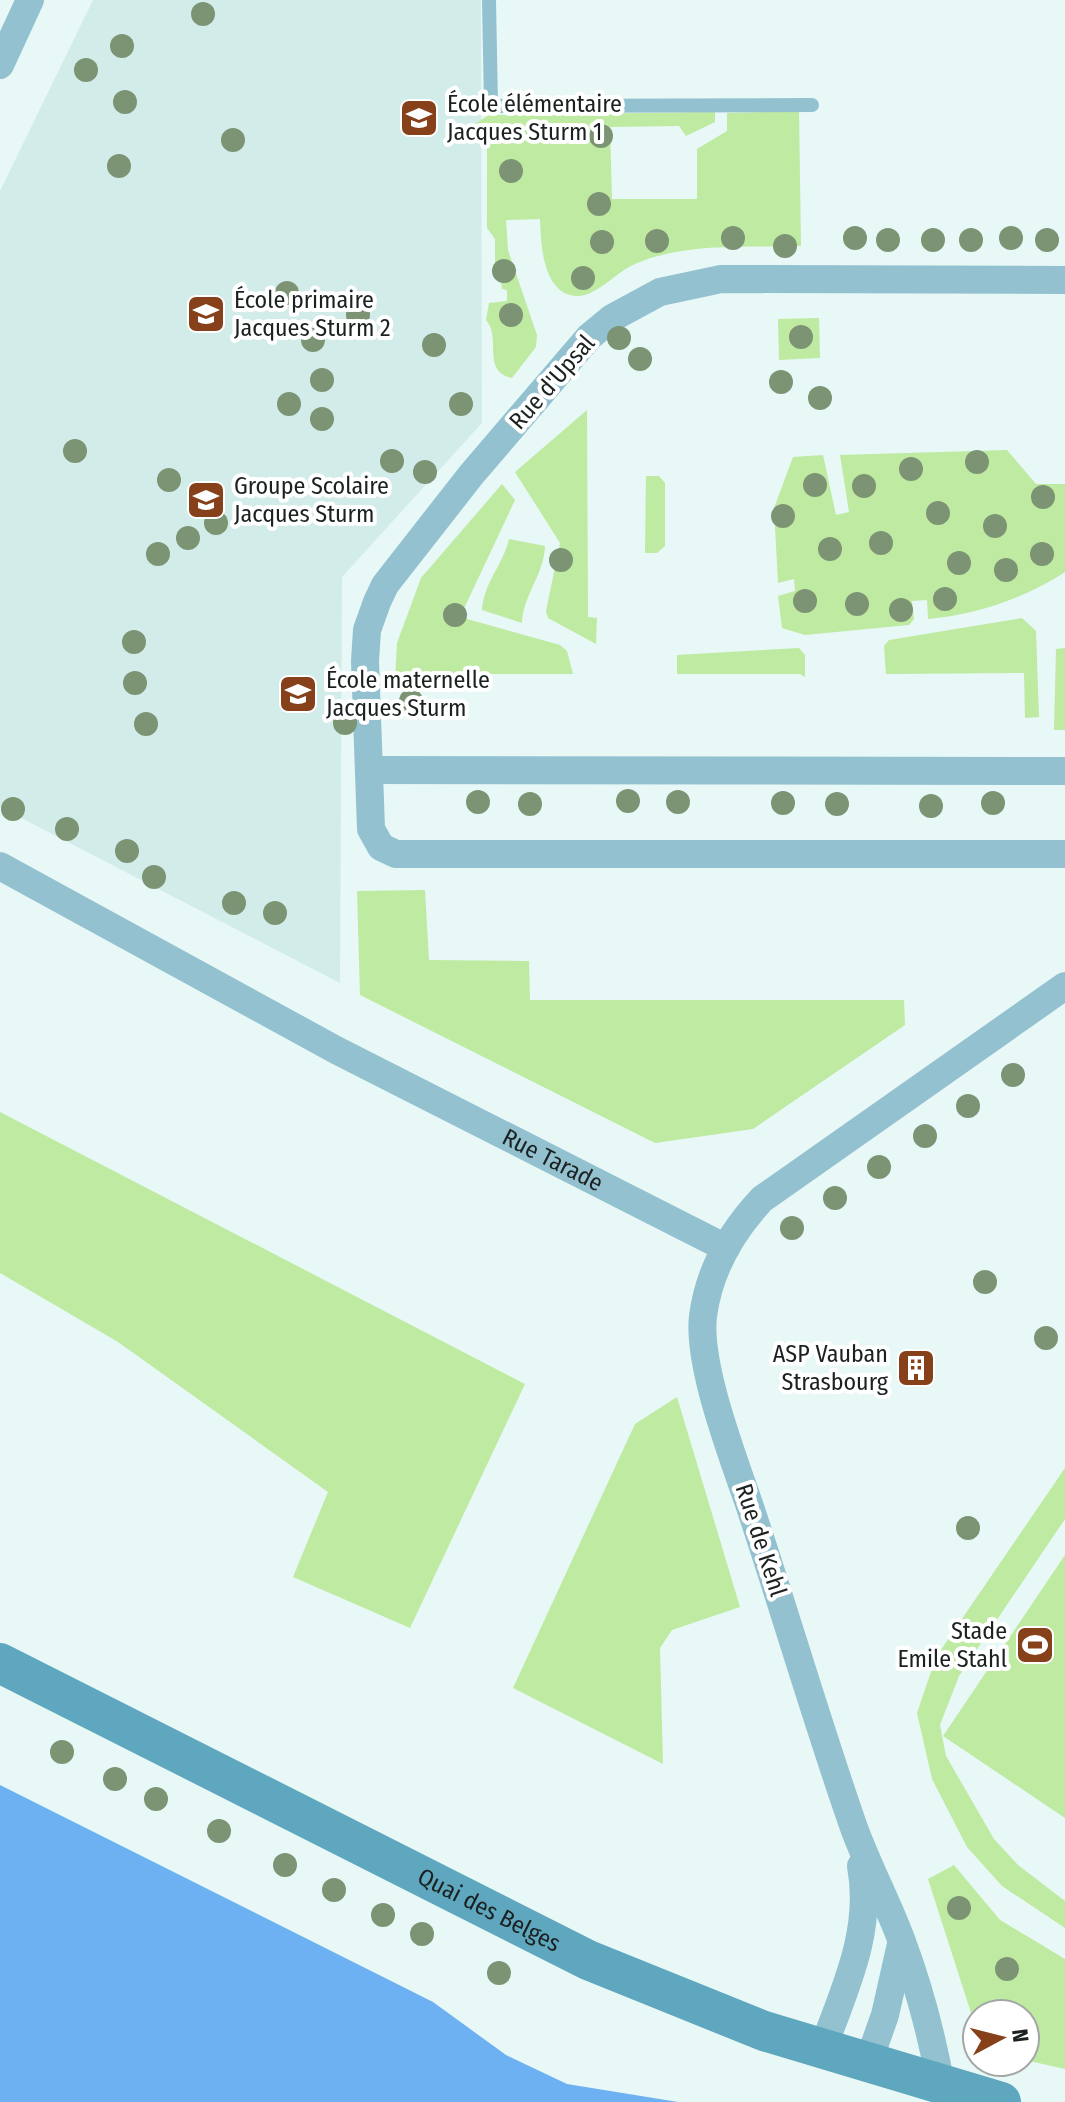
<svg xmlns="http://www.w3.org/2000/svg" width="1065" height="2102" viewBox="0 0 1065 2102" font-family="'Fira Sans Condensed',sans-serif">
<rect width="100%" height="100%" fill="#e7f8f7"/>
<path fill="#d2ecea" d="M93,0H481L482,423L342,577L340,983L0,807V191Z"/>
<path fill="#beeaa2" d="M799,111L801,246C747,248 685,242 635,264C615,272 593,302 570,295C542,287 541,242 540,219L506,220L508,250L537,335L536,347L512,378C481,371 502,339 486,320L489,303L507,301V290L502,289L500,276L495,272V239L487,228V148L477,141V123L488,115L715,112V122L686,136L679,126L610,127L612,199H697V149L727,131V113Z
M819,318L820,358L779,360L778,319Z
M587,410L588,617L597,618L596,644L548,618L546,611L560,543L515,472Z
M1007,450L1036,484H1065V572C1026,598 974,615 928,619L927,600L912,601L914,619L909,625L805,635L782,628L778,596L795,591L794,579L778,583L774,508L793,457L823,455L836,515L849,512L840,455Z
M646,476H659L665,483V546L657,553H645Z
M502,484L515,500L460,617L560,645L567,651L573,674H436L435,689L395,681L397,643L421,578Z
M509,539L545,546C544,575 523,595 522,623L482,610C484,582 503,565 509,539Z
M1022,618L1036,631L1039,717L1025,718L1024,673L886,674L884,646L889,640Z
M799,648L805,655V677L800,674H677V655Z
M1065,648V730H1054L1056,649Z
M425,890L429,960L529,961L530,1000H904L905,1025L753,1129L655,1143L360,995L357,891Z
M0,1112L525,1384L410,1628L293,1577L328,1492L118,1342L0,1273Z
M677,1397L740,1607L672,1630L660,1648L663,1764L513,1688L635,1424Z
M1065,1468V1519L959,1676L940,1725L946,1756L994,1839L1018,1865L1065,1901V1928L1002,1886L967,1847L932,1779L917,1713L936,1657Z
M1065,1555V1818L943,1736Z
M954,1865L1000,1920L1065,1959V2069L1025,2060V2014H977V2025L973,2019L928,1879Z"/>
<path fill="#6db1f3" d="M0,1785L433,2002L506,2055L567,2084L678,2102H0Z"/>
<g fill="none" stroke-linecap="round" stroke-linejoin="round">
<path stroke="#93c1d0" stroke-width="14" d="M489,0L491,106L812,105"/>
<g stroke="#93c1d0" stroke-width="28">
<path d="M0,65L30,0"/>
<path d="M1065,280L721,279L660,292L612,318L589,337L471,475L385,585L377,602L367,630L365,661L371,829L381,847L396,854H1065"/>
<path d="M369,770L1065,771"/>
<path id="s1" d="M0,866L336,1050L726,1248"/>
<path d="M823,2048C845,1988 873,1931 861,1866"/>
<path d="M868,2063L885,2015L901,1944"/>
<path d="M941,2086C932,2036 919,1987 901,1939C887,1902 868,1866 854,1828C818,1725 787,1619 753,1516C736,1464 697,1368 703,1316C709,1271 731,1232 762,1199L1065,986"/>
</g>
<path stroke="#5ea7be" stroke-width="40" id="s2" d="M0,1663L588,1960L764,2031L1001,2102"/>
</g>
<g fill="#7c9374">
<circle cx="203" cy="14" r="12"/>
<circle cx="122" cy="46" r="12"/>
<circle cx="86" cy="70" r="12"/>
<circle cx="125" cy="102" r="12"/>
<circle cx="601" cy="136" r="12"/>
<circle cx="233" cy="140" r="12"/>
<circle cx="119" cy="166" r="12"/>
<circle cx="511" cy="171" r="12"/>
<circle cx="599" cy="204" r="12"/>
<circle cx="733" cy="238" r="12"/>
<circle cx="855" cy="238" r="12"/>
<circle cx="1011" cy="238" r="12"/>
<circle cx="888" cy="240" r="12"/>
<circle cx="933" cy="240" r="12"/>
<circle cx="971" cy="240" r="12"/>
<circle cx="1047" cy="240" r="12"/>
<circle cx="657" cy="241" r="12"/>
<circle cx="602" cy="242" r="12"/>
<circle cx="785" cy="246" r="12"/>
<circle cx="504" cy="271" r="12"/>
<circle cx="583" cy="278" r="12"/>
<circle cx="287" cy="293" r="12"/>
<circle cx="358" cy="315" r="12"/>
<circle cx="511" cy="315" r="12"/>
<circle cx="801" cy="337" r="12"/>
<circle cx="619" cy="338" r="12"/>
<circle cx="313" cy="340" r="12"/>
<circle cx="434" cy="345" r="12"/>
<circle cx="640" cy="359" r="12"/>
<circle cx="322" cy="380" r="12"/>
<circle cx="781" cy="382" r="12"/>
<circle cx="820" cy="398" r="12"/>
<circle cx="289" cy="404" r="12"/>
<circle cx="461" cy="404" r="12"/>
<circle cx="322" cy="419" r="12"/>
<circle cx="75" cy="451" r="12"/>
<circle cx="392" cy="461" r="12"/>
<circle cx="977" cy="462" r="12"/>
<circle cx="911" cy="469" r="12"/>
<circle cx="425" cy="472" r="12"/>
<circle cx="169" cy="480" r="12"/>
<circle cx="815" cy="485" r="12"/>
<circle cx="864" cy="486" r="12"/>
<circle cx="1043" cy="497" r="12"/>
<circle cx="938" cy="513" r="12"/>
<circle cx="783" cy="516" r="12"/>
<circle cx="216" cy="523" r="12"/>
<circle cx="995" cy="526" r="12"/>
<circle cx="188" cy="538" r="12"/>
<circle cx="881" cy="543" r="12"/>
<circle cx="830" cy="549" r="12"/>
<circle cx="158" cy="554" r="12"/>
<circle cx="1042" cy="554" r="12"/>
<circle cx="561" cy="560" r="12"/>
<circle cx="959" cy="563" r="12"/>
<circle cx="1006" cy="570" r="12"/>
<circle cx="945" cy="599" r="12"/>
<circle cx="805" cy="601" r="12"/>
<circle cx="857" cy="604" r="12"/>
<circle cx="901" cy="610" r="12"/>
<circle cx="455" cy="615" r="12"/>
<circle cx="134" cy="642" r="12"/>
<circle cx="135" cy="683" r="12"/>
<circle cx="411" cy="701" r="12"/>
<circle cx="345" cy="723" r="12"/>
<circle cx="146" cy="724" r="12"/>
<circle cx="628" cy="801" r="12"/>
<circle cx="478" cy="802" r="12"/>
<circle cx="678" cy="802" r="12"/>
<circle cx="783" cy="803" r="12"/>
<circle cx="993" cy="803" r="12"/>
<circle cx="530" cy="804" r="12"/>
<circle cx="837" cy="804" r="12"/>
<circle cx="931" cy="806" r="12"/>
<circle cx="13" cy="809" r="12"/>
<circle cx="67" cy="829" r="12"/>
<circle cx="127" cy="851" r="12"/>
<circle cx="154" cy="877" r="12"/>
<circle cx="234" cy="903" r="12"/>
<circle cx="275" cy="913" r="12"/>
<circle cx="1013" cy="1075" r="12"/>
<circle cx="968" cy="1106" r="12"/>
<circle cx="925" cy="1136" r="12"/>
<circle cx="879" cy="1167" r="12"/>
<circle cx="835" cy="1198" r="12"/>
<circle cx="792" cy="1228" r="12"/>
<circle cx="985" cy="1282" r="12"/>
<circle cx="1046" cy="1338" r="12"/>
<circle cx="968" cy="1528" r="12"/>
<circle cx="62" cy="1752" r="12"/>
<circle cx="115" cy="1779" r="12"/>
<circle cx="156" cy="1799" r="12"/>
<circle cx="219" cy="1831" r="12"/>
<circle cx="285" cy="1865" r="12"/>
<circle cx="334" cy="1890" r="12"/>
<circle cx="959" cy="1908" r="12"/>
<circle cx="383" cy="1915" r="12"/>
<circle cx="422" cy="1934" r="12"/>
<circle cx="1007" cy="1969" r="12"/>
<circle cx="499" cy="1973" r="12"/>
</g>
<defs>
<symbol id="school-square" viewBox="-11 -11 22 22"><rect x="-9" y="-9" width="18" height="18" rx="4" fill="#87411a" stroke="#fff"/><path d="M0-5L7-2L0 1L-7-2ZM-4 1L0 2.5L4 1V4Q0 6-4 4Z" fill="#fff"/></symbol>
<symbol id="building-square" viewBox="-11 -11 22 22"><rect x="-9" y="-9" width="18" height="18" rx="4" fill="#87411a" stroke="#fff"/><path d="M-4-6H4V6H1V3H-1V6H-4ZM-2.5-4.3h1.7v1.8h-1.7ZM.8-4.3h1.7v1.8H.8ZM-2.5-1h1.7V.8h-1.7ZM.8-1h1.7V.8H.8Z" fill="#fff"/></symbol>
<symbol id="stadium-square" viewBox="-11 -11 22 22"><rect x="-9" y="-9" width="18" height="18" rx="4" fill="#87411a" stroke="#fff"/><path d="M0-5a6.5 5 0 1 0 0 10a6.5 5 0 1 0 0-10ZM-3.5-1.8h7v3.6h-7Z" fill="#fff"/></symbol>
</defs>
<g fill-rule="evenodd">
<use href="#school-square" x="397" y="96" width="44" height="44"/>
<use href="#school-square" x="184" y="292" width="44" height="44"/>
<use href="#school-square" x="184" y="478" width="44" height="44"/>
<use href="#school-square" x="276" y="672" width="44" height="44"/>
<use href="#building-square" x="894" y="1346" width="44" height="44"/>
<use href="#stadium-square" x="1013" y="1623" width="44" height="44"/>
</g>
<g text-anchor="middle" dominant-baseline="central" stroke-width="8" stroke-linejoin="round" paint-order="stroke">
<g font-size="24" fill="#1b2121" stroke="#fff" text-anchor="start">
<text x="447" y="104">École élémentaire<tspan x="447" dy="28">Jacques Sturm 1</tspan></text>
<text x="234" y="300">École primaire<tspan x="234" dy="28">Jacques Sturm 2</tspan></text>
<text x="234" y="486">Groupe Scolaire<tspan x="234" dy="28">Jacques Sturm</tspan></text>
<text x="326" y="680">École maternelle<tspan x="326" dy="28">Jacques Sturm</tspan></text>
<text x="888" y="1354" text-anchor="end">ASP Vauban<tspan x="888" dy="28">Strasbourg</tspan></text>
<text x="1007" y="1631" text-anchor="end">Stade<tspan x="1007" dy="28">Emile Stahl</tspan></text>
</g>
<g font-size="24" fill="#1b2121" stroke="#fff">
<text transform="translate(552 382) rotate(-49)">Rue d'Upsal</text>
<text stroke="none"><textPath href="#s1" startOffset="626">Rue Tarade</textPath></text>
<text transform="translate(761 1540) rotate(72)">Rue de Kehl</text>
<text stroke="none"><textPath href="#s2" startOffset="548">Quai des Belges</textPath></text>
</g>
</g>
<g transform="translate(1001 2038) rotate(83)"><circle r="38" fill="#ffffff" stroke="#a4a6a6" stroke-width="2"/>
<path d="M0-6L14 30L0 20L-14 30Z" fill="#87411a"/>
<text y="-12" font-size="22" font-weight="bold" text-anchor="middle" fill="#1b2121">N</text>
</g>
</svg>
